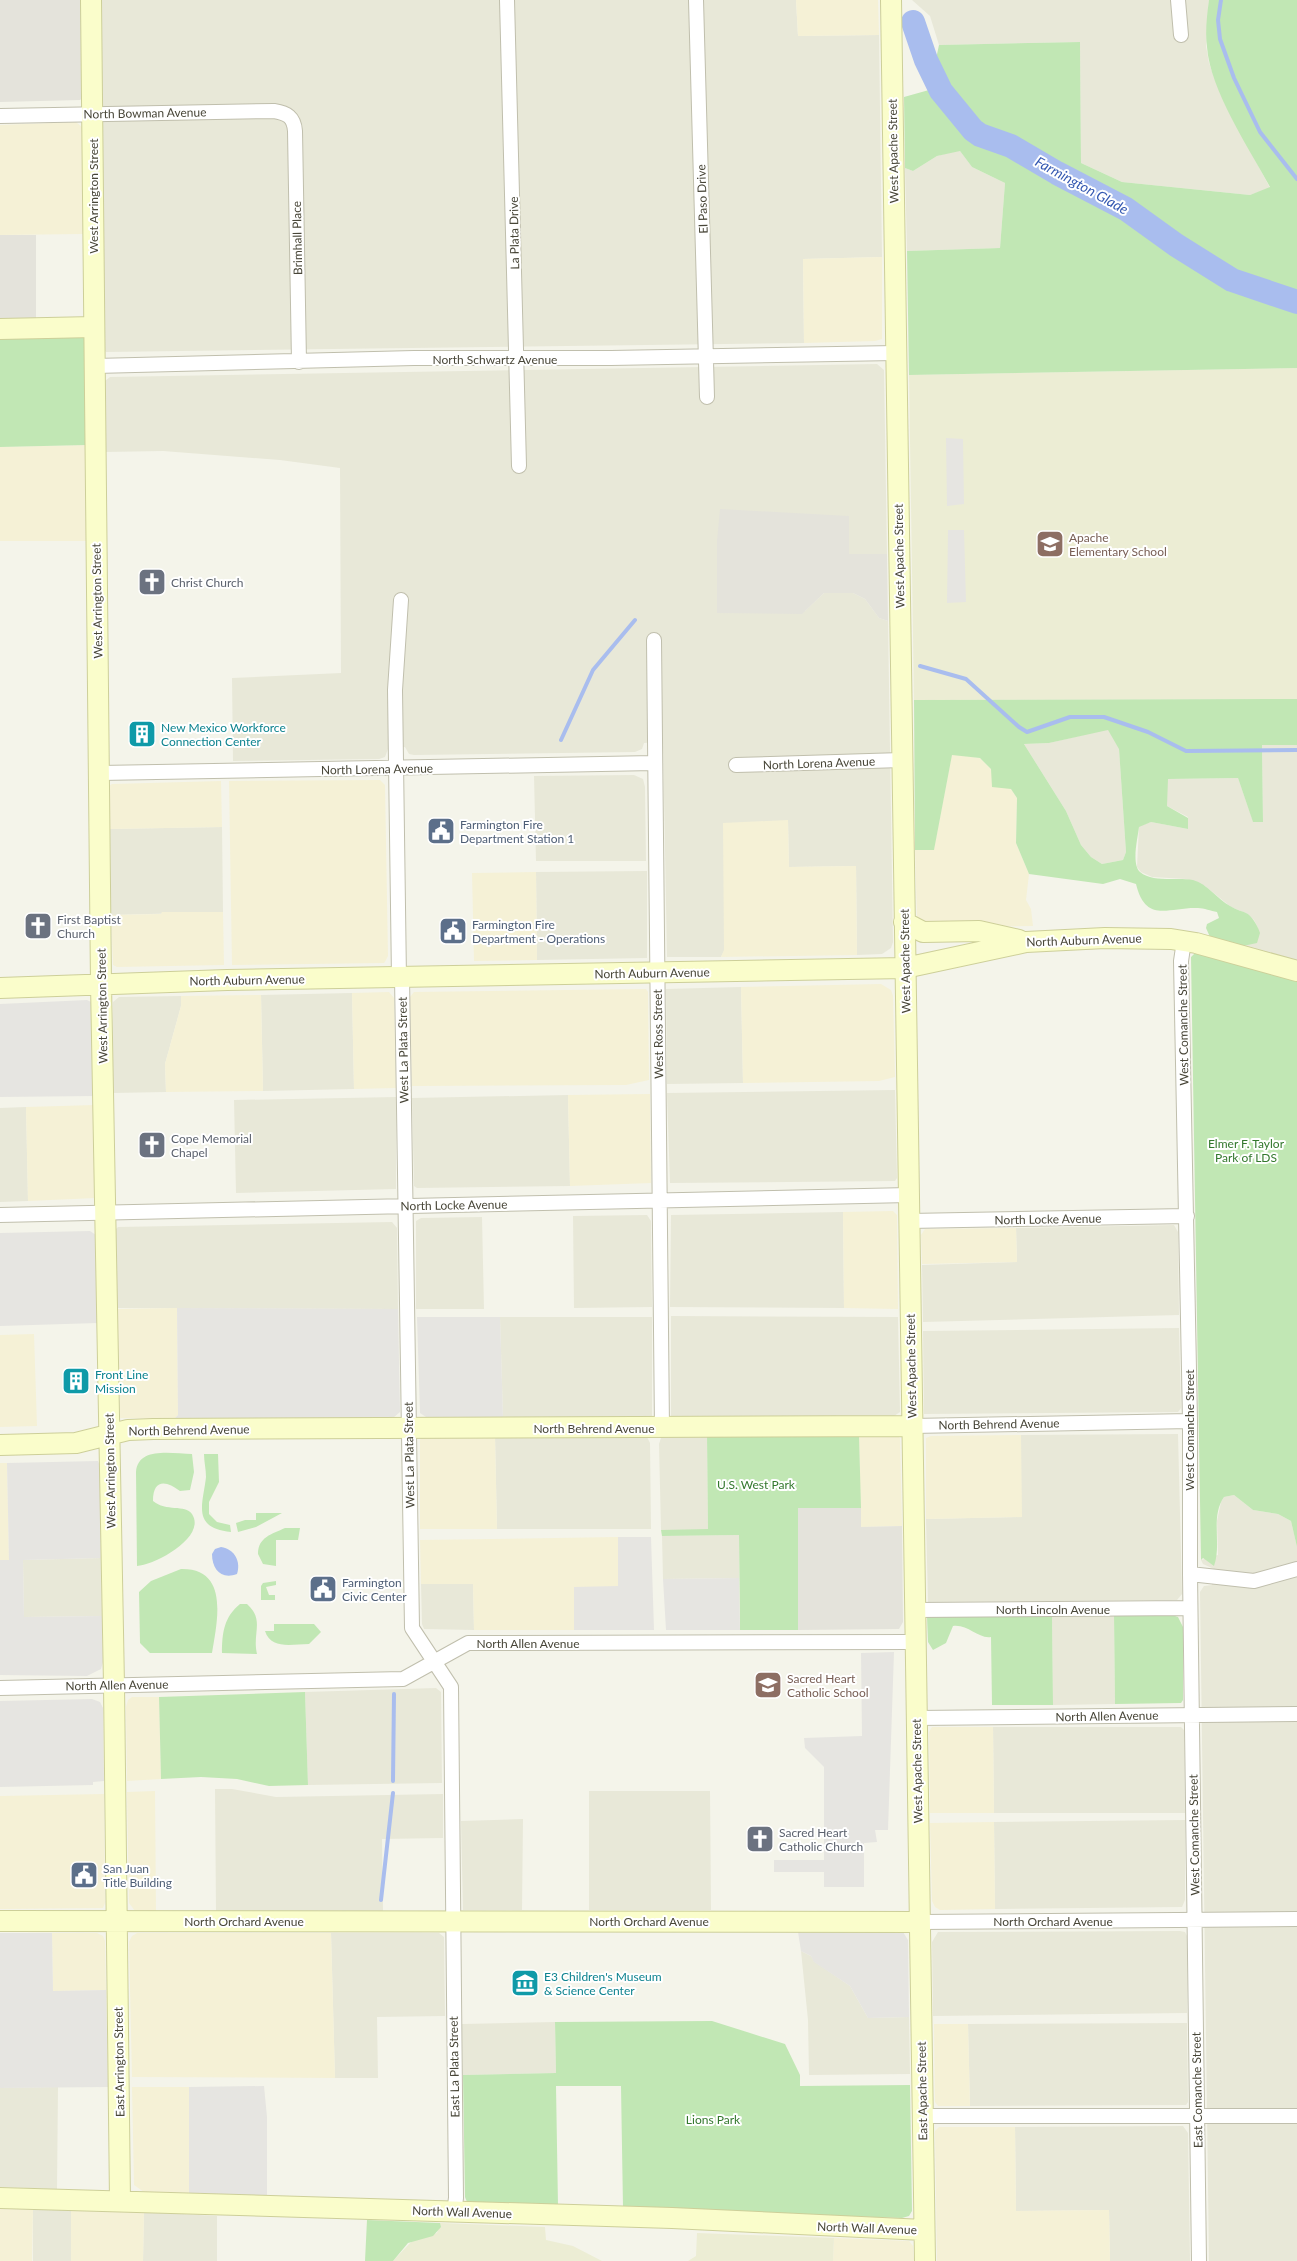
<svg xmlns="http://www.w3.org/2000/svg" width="1297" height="2261" viewBox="0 0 1297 2261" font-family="Lato,sans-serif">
<rect width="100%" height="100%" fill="#f4f4ea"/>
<path fill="#e8e8d8" d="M100,0H796L798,36L879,35L882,257L803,259L804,343L106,352L104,349Z
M912,0H1209L1206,46L1209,63L1220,93L1270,188L1250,195L1122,182L1081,163L1080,42L939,45L930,16Z
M955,151H960L972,167L1005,183L1000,248L907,251L905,168L913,171L937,156Z
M877,364L884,370L887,554H849V517L717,541V613L805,611L824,593H853L865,599L879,618L888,621L893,942L891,948L882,954L857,955L856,866L789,867L788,821L721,957H667L663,742L644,743L642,749L635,752L414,755L409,754L405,747L388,749L385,757L379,759L233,761L232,678L341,673L340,468L280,460L163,451L105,452V381L110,377Z
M1108,729L1119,748L1126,852L1123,860L1102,864L1091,857L1081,845L1066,811L1024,744L1049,743Z
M1262,745H1297V964L1243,946L1258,928L1254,920L1248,914L1231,907L1205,886L1186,879L1152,877L1141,872L1137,867L1139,826L1151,822L1188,829V817L1167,806V779L1238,778L1253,821H1263Z
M634,775L643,779L645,787L646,861H536L534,776Z
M222,827L223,912L111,915L110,829Z
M647,871V958L537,960L536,872Z
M741,987L743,1083L667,1084L666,989Z
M352,993L354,1089L263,1091L261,995Z
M181,996V1006L165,1064L166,1092L113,1093V1002L119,997Z
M895,1090L897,1178L895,1181L670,1183L667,1093Z
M568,1095L570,1186L417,1188L414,1186L412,1098Z
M396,1097V1189L236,1193L234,1100Z
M26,1107L28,1201L0,1202V1108Z
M843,1212L844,1308L670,1307L671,1215Z
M647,1215L651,1221L652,1307L574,1308L573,1216Z
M482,1217L484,1309H416V1221L421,1218Z
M392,1222L397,1228L398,1309L117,1308L115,1230L118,1227Z
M1174,1225L1178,1232L1179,1315L923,1322L922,1265L1017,1262L1016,1228Z
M671,1316L898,1317L900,1412L894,1416L674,1419L671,1416Z
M500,1317H652V1418H503Z
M1179,1328L1181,1408L1178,1412L924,1414L923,1331Z
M1178,1434L1182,1594L1177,1600L928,1602L926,1519L1021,1517V1435Z
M646,1435L650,1443L651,1529H497L495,1436Z
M662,1435H707L708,1530H661L659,1444Z
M1234,1495L1253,1510L1278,1514L1291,1521L1297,1547V2261H1209L1200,1592L1204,1586L1212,1585L1214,1569L1203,1564L1201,1560L1218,1555L1217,1521L1221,1502L1224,1497Z
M739,1535V1578L663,1579L662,1536Z
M101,1558L102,1616L24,1617L23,1560Z
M421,1584H473L474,1630L424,1629L422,1624Z
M1052,1615H1114L1115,1704L1053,1705Z
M436,1688L441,1692L442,1783L308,1785L305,1692Z
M993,1727H1181L1184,1730L1185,1813H994Z
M215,1789H232L276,1797L443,1794V1838L382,1839L383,1911L216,1912Z
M589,1791H710L711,1910H589Z
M523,1819L522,1910H463L461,1821Z
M1185,1820V1900L1182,1907L995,1909L994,1822Z
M1180,1931L1185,1932L1187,1936V2013L933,2016L932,1942L938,1932Z
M331,1933H439L444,1937L445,2016L377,2017L378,2078H335Z
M801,1951L811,1956L815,1962L850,1986L868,2018L909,2017L910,2074L809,2075L808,2020Z
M555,2022L556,2073L463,2075L462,2024Z
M1187,2023L1188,2102L1186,2105L970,2106L968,2024Z
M58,2087L57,2189L0,2187V2088Z
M1183,2126L1188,2133L1190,2261H1110L1109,2210L1016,2211L1015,2127Z
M33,2209L71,2210V2261H33Z
M144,2212L217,2216V2261H143Z"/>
<path fill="#f5f1d6" d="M796,0H878L879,35L798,36Z
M76,122L83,128L84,234L0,235V125Z
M882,257V339L875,341L804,343L803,259Z
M87,445L88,541H0V447Z
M952,754L980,758L1011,789L1017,798L1016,843L1029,874L1026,900L1031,909L1033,926L931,928L917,917L915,850L934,849Z
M380,780L385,785L388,956L386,960L384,963L232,965L229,781Z
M221,781L222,827L110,829L109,786L112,784Z
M788,820L789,867L856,866L857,955L721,957L724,950L723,823Z
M536,872L537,960L474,961L472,873Z
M162,912H223L224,965L117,967L113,965L111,915L161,914Z
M881,984L891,990L893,996L895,1077L879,1081L743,1083L741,987Z
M646,989L648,992L649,1080L626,1085L412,1086L410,997L414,992Z
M389,992L394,998L396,1088L354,1089L352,993Z
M261,995L263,1091L166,1092L165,1064L181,1006V996Z
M650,1094L651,1183L570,1186L568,1095Z
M95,1105L96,1198L28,1201L26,1107Z
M893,1211L897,1215L898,1309L844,1308L843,1212Z
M1016,1228L1017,1262L922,1264L921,1235L925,1229Z
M177,1308L178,1415L174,1419L120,1418L117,1309Z
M34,1334L37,1426L0,1427V1335Z
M859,1435H897L900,1438L902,1526L861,1527Z
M1021,1435L1022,1517L926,1519V1438L931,1436Z
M495,1436L497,1529H420V1440L422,1437Z
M0,1463H7L9,1560H0Z
M618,1537V1587H574V1630H474L473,1584H421L420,1540Z
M132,1697H159L161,1779L127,1781L126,1707L128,1700Z
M932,1727H993L994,1813H930L929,1732Z
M155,1791L156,1912L135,1911L129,1903L127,1792Z
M104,1794L105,1903L103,1908L0,1909V1796Z
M994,1822L995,1909L940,1910L935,1907L932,1901L930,1823Z
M52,1933H97L103,1936L105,1941L106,1990L53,1991Z
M137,1933H331L335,2078L132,2077L129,1942L132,1936Z
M934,2024H968L970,2106H938L935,2102Z
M132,2087H189V2193L144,2192L134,2185Z
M939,2127H1015L1016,2211L1109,2210L1110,2261H937L935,2131Z
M0,2208L33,2209L32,2261H0Z
M71,2210L144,2212L143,2261H71Z
M834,2238L909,2241L913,2246L914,2261H833Z"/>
<path fill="#e4e3db" d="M0,0H82L83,98L80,100L0,102Z
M0,235H36V319H0Z
M720,509L849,516V554H887L888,621L879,618L865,599L853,593H824L802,614L717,613V541Z
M798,1508H861V1527L902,1526L903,1622L899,1629L798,1630Z"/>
<path fill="#ecedd4" d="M1297,368V699L914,700L909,375Z
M440,2223L545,2227L546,2240L573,2246L602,2261H393L412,2241L437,2233Z
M697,2233L834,2238L833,2261H688L696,2256Z"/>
<path fill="#c1e7b4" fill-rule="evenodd" d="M1209,0H1297V300L1232,278L1176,243L1127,206L1067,175L1023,144L977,125L948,83L936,59L939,45L1080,42L1081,163L1122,182L1250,195L1270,187C1249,148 1210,90 1207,47C1205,32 1207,15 1209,0Z
M931,80L941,101L972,139L1005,146L1039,167L1125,211L1237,286L1253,289L1297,306V368L909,375L907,251L1000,248L1005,183L972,167L960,151L937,156L913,171L905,168L904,97L929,90Z
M83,337L85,340L87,445L0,447V338Z
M1297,699V745H1262L1263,822H1253L1238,778L1168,779L1167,806L1188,818V829L1151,822L1139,827C1138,837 1131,864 1140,872C1153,883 1177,877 1193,880C1208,884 1217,899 1230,906C1236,910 1243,911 1248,914C1254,919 1258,927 1260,933L1257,943L1243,946L1210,937L1206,928L1207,924L1219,918L1217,912C1211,911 1204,908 1198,908C1168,907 1146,924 1136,884L1120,879L1103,884L1029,874L1016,843L1017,798L1011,789L992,787L991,769L980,758L952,755L934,850H915L914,700ZM1108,730L1119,749L1126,852L1123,860L1102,864L1091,857L1081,845L1066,811L1024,744L1049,743Z
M1196,952L1297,980V1547L1291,1521L1278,1514L1253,1510L1234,1495L1224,1497C1210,1517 1222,1544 1214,1566L1203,1558L1201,1560L1191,957Z
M707,1435H859L861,1508H798V1630H740L739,1535L662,1536L661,1530L708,1529Z
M192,1454L194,1472L190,1490L180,1491C166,1480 153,1479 153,1501C166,1512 185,1504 192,1514C207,1537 155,1565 137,1566L136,1472C138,1446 173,1454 192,1454Z
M204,1454H218L219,1482L209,1502V1514L217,1522L230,1525L231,1532C191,1528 203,1504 206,1477C206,1469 204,1462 204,1454Z
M256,1513H282L256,1527L238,1532L236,1523L245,1520H256Z
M285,1528H300L298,1540H276V1566L263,1564L258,1554C258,1537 272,1534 285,1528Z
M181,1569C230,1568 217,1622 212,1653H150L140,1643L139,1592L151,1581Z
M276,1581V1585L266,1587L269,1595H275V1600H261V1586L263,1583Z
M240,1604H247C265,1620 252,1633 257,1654L222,1653C222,1633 224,1617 240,1604Z
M929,1615H1052L1053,1705H992L991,1637C978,1639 968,1624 953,1626L946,1643L933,1650L928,1642L927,1617Z
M1114,1615H1172L1178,1617L1183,1627V1700L1181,1703L1115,1704Z
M274,1624H314L321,1632L309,1644C292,1644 271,1650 265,1631H274Z
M305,1692L308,1785L269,1786L237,1779L201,1777L161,1779L159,1697Z
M712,2021L785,2044L800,2075V2086L910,2085L912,2211L909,2216L902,2218L623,2208L621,2086H556L558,2206L467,2202L465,2197L463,2075L556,2073L555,2022Z
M367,2220L440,2223L441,2227L433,2236L408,2243L393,2261H365Z"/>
<path fill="#f2f6c8" d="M918,16L948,83L977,125L1023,144L1067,175L1127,206L1176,243L1232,278L1297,300V306L1253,289L1237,286L1125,211L1039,167L1005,146L972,139L941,101L936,87L923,70L906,25Z"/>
<path fill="#e6e5e1" d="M946,438L963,439L964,504L947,506Z
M948,530H964L966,602L947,603Z
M87,1000L93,1003L95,1096L0,1097V1004Z
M90,1231L96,1235L98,1323L0,1326V1233Z
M177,1308L398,1309L400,1412L393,1418L386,1419H174L178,1415Z
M417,1317H500L503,1418L426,1417L420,1413Z
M98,1461L100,1466L101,1558L23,1560L24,1617L102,1616L103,1662L101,1669L87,1676L0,1675V1560H9L7,1463Z
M618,1537H651L654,1630H574V1587L618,1586Z
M739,1578L740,1630H666L663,1579Z
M894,1652L888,1830H875L877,1842L864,1843V1887H824V1872H774V1860H824V1767L805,1748L804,1738L862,1736L861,1653Z
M92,1699L100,1702L103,1708L104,1781L93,1782V1785L0,1787V1701Z
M798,1932H903L908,1940L909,2017L868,2018L850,1986L814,1962L811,1956L801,1951Z
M0,1933H52L53,1991L106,1990L108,2087L0,2088Z
M264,2086L267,2117V2196L189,2193V2087Z"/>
<path fill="#a9bdee" d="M221,1547C235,1549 241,1562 237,1574C221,1580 212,1569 212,1554L215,1549Z"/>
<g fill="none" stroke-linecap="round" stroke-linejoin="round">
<path stroke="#a9bdee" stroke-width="4" d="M1221,0L1218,20L1220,39L1234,78L1260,132L1297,179
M920,666L966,679L1019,727L1027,732L1070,717H1104L1148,732L1186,751L1297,750
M561,740L593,670L635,620
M393,1781L394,1694
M381,1900L393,1793"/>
<path stroke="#a9bdee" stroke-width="24" d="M913,22L926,60L941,91L973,130L980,135L1011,146L1057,173L1126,209L1176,245L1232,280L1297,302"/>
<defs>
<path id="street" d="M507,0L519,466
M696,0L707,397
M1178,0L1181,35
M0,116L274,111C287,113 294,117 295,131L299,362
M95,366L414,358H611L896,353
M654,640L662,1428
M736,765L902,760
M100,773L654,763
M1184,941L1181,961L1190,1421V1574L1199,2261
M402,977L412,1628L451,1687L456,2198L454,2212
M399,978L395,690L401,600
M0,1215L909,1195
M909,1221L1187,1216
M912,1426L1190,1421
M1190,1574L1254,1581L1297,1569
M915,1610L1190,1608
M0,1688L403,1679L468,1643L915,1642
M916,1718L1297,1714
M920,1922L1297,1919
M923,2116H1297"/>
<path id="secondary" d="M91,0L101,984L114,1685L120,2201
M891,0L925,2261
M0,329L94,327
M904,922L923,932L979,931L1019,940
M0,988L227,980L905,968L1026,942L1105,938L1171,939L1196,943L1297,971
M0,1445L76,1443L128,1430L153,1429L912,1426
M0,1921L920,1922
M0,2198L672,2218L924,2230"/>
</defs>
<use href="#street" stroke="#c0bfad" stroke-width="16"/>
<use href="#secondary" stroke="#cdcf99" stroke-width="22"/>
<use href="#street" stroke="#fff" stroke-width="14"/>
<use href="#secondary" stroke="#fafdcb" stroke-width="20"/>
</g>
<defs>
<symbol id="school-square" viewBox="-11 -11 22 22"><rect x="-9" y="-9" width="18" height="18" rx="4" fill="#8d6e63" stroke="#fff"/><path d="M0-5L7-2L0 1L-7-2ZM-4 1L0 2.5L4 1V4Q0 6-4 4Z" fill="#fff"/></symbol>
<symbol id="church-square" viewBox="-11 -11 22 22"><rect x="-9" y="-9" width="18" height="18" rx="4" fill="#6b7280" stroke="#fff"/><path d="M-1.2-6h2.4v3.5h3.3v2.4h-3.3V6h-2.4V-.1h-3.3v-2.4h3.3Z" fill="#fff"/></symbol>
<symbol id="building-square" viewBox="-11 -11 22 22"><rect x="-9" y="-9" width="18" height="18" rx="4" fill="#0f9aa8" stroke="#fff"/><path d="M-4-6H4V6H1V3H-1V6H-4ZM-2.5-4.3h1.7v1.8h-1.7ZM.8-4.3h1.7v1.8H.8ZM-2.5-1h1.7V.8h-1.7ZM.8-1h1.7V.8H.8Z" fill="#fff"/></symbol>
<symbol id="civic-square" viewBox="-11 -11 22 22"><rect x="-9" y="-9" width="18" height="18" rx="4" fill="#5c6f8a" stroke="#fff"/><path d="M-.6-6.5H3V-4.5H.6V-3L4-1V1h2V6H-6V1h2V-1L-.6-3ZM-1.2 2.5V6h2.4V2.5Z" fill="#fff"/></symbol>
<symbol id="museum-square" viewBox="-11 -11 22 22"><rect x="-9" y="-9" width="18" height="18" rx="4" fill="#0f9aa8" stroke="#fff"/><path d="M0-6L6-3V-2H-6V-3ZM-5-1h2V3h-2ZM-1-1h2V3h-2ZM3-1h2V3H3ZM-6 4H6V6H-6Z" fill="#fff"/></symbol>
</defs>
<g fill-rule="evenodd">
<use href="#school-square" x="1034" y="528" width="32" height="32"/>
<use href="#church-square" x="136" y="566" width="32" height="32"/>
<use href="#building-square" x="126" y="718" width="32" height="32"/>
<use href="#civic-square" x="425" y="815" width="32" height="32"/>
<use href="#church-square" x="22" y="910" width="32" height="32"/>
<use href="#civic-square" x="437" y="915" width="32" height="32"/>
<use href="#church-square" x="136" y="1129" width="32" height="32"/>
<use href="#building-square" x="60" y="1365" width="32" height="32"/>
<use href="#civic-square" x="307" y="1573" width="32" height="32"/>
<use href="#school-square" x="752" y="1669" width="32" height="32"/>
<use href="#church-square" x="744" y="1823" width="32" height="32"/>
<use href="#civic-square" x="68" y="1859" width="32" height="32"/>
<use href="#museum-square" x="509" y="1967" width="32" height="32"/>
</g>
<g text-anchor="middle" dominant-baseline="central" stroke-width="4" stroke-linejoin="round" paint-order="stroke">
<g font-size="12" fill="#484638" stroke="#fff">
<text transform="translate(145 113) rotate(-1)">North Bowman Avenue</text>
<text transform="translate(893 151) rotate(-91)">West Apache Street</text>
<text transform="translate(93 196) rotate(-90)">West Arrington Street</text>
<text transform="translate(702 199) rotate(-92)">El Paso Drive</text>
<text transform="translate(514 233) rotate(-91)">La Plata Drive</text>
<text transform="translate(297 238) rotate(-91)">Brimhall Place</text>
<text x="495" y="359">North Schwartz Avenue</text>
<text transform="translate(899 556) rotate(-91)">West Apache Street</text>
<text transform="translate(97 601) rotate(-91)">West Arrington Street</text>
<text transform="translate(819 763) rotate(-2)">North Lorena Avenue</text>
<text transform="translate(377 769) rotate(-1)">North Lorena Avenue</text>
<text transform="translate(1084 940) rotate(-2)">North Auburn Avenue</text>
<text transform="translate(905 961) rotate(-91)">West Apache Street</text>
<text transform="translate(652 973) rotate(-1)">North Auburn Avenue</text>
<text transform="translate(247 980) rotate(-1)">North Auburn Avenue</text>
<text transform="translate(102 1006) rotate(-91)">West Arrington Street</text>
<text transform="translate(1183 1025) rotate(-91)">West Comanche Street</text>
<text transform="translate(658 1034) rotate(-91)">West Ross Street</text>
<text transform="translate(403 1050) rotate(-91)">West La Plata Street</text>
<text transform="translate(454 1205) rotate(-1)">North Locke Avenue</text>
<text transform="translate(1048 1219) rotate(-1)">North Locke Avenue</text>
<text transform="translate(911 1366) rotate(-91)">West Apache Street</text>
<text transform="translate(999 1424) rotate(-1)">North Behrend Avenue</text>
<text x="594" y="1428">North Behrend Avenue</text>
<text transform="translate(189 1430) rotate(-1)">North Behrend Avenue</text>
<text transform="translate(1189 1430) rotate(-90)">West Comanche Street</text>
<text transform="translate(409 1455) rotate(-91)">West La Plata Street</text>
<text transform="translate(110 1471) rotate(-91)">West Arrington Street</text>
<text x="1053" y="1609">North Lincoln Avenue</text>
<text x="528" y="1643">North Allen Avenue</text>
<text transform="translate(117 1685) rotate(-1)">North Allen Avenue</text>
<text transform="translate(1107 1716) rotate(-1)">North Allen Avenue</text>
<text transform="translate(917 1771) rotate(-91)">West Apache Street</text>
<text transform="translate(1194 1835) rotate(-91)">West Comanche Street</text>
<text x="244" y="1921">North Orchard Avenue</text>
<text x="649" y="1921">North Orchard Avenue</text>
<text x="1053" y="1921">North Orchard Avenue</text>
<text transform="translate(119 2062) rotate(-91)">East Arrington Street</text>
<text transform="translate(454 2067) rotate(-91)">East La Plata Street</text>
<text transform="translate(1197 2090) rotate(-91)">East Comanche Street</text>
<text transform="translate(922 2091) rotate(-91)">East Apache Street</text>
<text transform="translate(462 2212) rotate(2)">North Wall Avenue</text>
<text transform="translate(867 2228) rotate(2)">North Wall Avenue</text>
</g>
<g font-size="12" fill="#785e54" stroke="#fff" text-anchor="start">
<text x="1069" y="537">Apache<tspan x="1069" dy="14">Elementary School</tspan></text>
<text x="787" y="1678">Sacred Heart<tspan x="787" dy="14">Catholic School</tspan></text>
</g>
<g font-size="12" fill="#5b616d" stroke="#fff" text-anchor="start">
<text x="171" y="582">Christ Church</text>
<text x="57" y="919">First Baptist<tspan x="57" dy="14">Church</tspan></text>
<text x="171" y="1138">Cope Memorial<tspan x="171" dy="14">Chapel</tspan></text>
<text x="779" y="1832">Sacred Heart<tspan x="779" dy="14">Catholic Church</tspan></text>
</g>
<g font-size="12" fill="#0d838f" stroke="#fff" text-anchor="start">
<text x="161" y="727">New Mexico Workforce<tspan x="161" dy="14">Connection Center</tspan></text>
<text x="95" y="1374">Front Line<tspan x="95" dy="14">Mission</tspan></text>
<text x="544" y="1976">E3 Children's Museum<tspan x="544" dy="14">&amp; Science Center</tspan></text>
</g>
<g font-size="12" fill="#4e5e75" stroke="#fff" text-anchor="start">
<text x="460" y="824">Farmington Fire<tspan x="460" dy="14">Department Station 1</tspan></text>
<text x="472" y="924">Farmington Fire<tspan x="472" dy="14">Department - Operations</tspan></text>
<text x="342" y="1582">Farmington<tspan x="342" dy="14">Civic Center</tspan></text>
<text x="103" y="1868">San Juan<tspan x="103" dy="14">Title Building</tspan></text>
</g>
<g font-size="12" fill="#33782d" stroke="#fff">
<text x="1246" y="1143">Elmer F. Taylor<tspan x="1246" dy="14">Park of LDS</tspan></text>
<text x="756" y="1484">U.S. West Park</text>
<text x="713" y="2119">Lions Park</text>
</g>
<g font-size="14" font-style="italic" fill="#3458b1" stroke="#fff">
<text transform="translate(1082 185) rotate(29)">Farmington Glade</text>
</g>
</g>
</svg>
